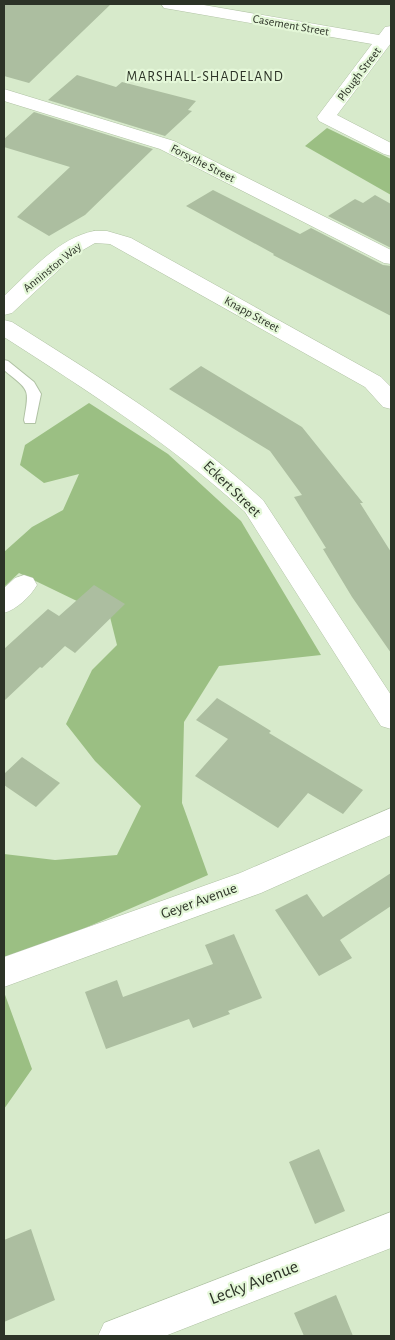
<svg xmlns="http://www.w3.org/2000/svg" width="395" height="1340" viewBox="0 0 395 1340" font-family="'Alegreya Sans',sans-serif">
<rect width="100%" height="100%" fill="#d7eacb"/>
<path fill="#9bbf83" d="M327,128L391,159V195L305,146Z
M89,403L168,454L241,521L321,655L219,666L184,722L182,803L208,875L4,963V854L55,860L117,855L141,806L95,761L66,724L92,670L117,645L110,617L19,573L4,587V552L32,527L63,510L79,474L44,483L20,465L25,445Z
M4,992L32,1069L4,1109Z"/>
<path fill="#acbea0" d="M4,4H111L29,83L4,76Z
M77,75L116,87L122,82L196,101L188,110L192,111L165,136L48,100Z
M34,112L153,149L85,215L49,236L17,217L70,167L4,147V139Z
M213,190L300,234L311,228L383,265L391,266V316L273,255L274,254L186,206Z
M375,195L391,204V248L328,216L355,199L363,203Z
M201,366L302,427L363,503H360L391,552V653L352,597L323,549L326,548L294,497L302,495L270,451L169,389Z
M94,585L125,604L75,653L65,646L42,668L40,667L4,701V649L48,609L59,616Z
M217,698L271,731L269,733L363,790L343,814L308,793L278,828L195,776L228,739L196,720Z
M22,757L60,783L36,807L4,785V774Z
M391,873V906L340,940L352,958L319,976L275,910L307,894L323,917Z
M234,934L262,998L228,1011L230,1014L193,1028L189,1019L106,1049L85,992L117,980L123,997L213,964L205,945Z
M319,1149L345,1211L315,1224L289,1162Z
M31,1229L55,1300L4,1322V1240Z
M336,1295L353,1336H304L294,1313Z"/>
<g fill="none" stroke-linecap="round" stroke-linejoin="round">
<defs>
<path id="lane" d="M4,360L8,361L34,382L41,394L35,423H25L24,420C30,387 29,391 4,370Z"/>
<path id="street" d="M161,4H198L379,35L385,27L391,26V43L337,115L391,143V156L384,154L319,121L317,117L372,44L170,9L164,8Z
M4,89L174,141L391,250V264L384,263L160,149L4,101Z
M94,231H107L131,238L381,377L391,387V409L383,407L365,387L110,244L95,243L76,254L12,313L4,315V296C30,272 58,238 94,231Z
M4,320L12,322C99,377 186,430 263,500L391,695V729L381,726L245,512C171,444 88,391 4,337Z
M24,575L33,578L37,585C30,597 17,609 4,613V588L15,578Z
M391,808V835L261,893L4,987V957L240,873Z
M391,1212V1248L165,1336H98L104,1323Z"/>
</defs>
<use href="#lane" stroke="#b0c2a4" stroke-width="2"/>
<use href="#street" stroke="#b0c2a4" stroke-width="1"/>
<use href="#lane" fill="#fff" fill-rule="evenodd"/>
<use href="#street" fill="#fff" fill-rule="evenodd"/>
</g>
<g text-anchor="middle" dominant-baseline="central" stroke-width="4.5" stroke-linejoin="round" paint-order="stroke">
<g font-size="12" fill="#2c3327" stroke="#e4f7d8">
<text transform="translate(291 25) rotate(10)">Casement Street</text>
<text transform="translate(359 74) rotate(-53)">Plough Street</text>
<text transform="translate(203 163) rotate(27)">Forsythe Street</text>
<text transform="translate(52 267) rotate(-39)">Anninston Way</text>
<text transform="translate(252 314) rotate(29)">Knapp Street</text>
</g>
<g font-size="14" letter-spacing="1" fill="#2c3327" stroke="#e4f7d8">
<text x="205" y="77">MARSHALL-SHADELAND</text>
</g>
<g font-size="15" fill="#2c3327" stroke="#e4f7d8">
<text transform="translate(232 489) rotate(44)">Eckert Street</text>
<text transform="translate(199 901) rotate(-20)">Geyer Avenue</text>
</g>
<g font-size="18" fill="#2c3327" stroke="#e4f7d8">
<text transform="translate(254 1283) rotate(-21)">Lecky Avenue</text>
</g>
</g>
<rect width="395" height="1340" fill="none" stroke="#2c3327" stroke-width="10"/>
</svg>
